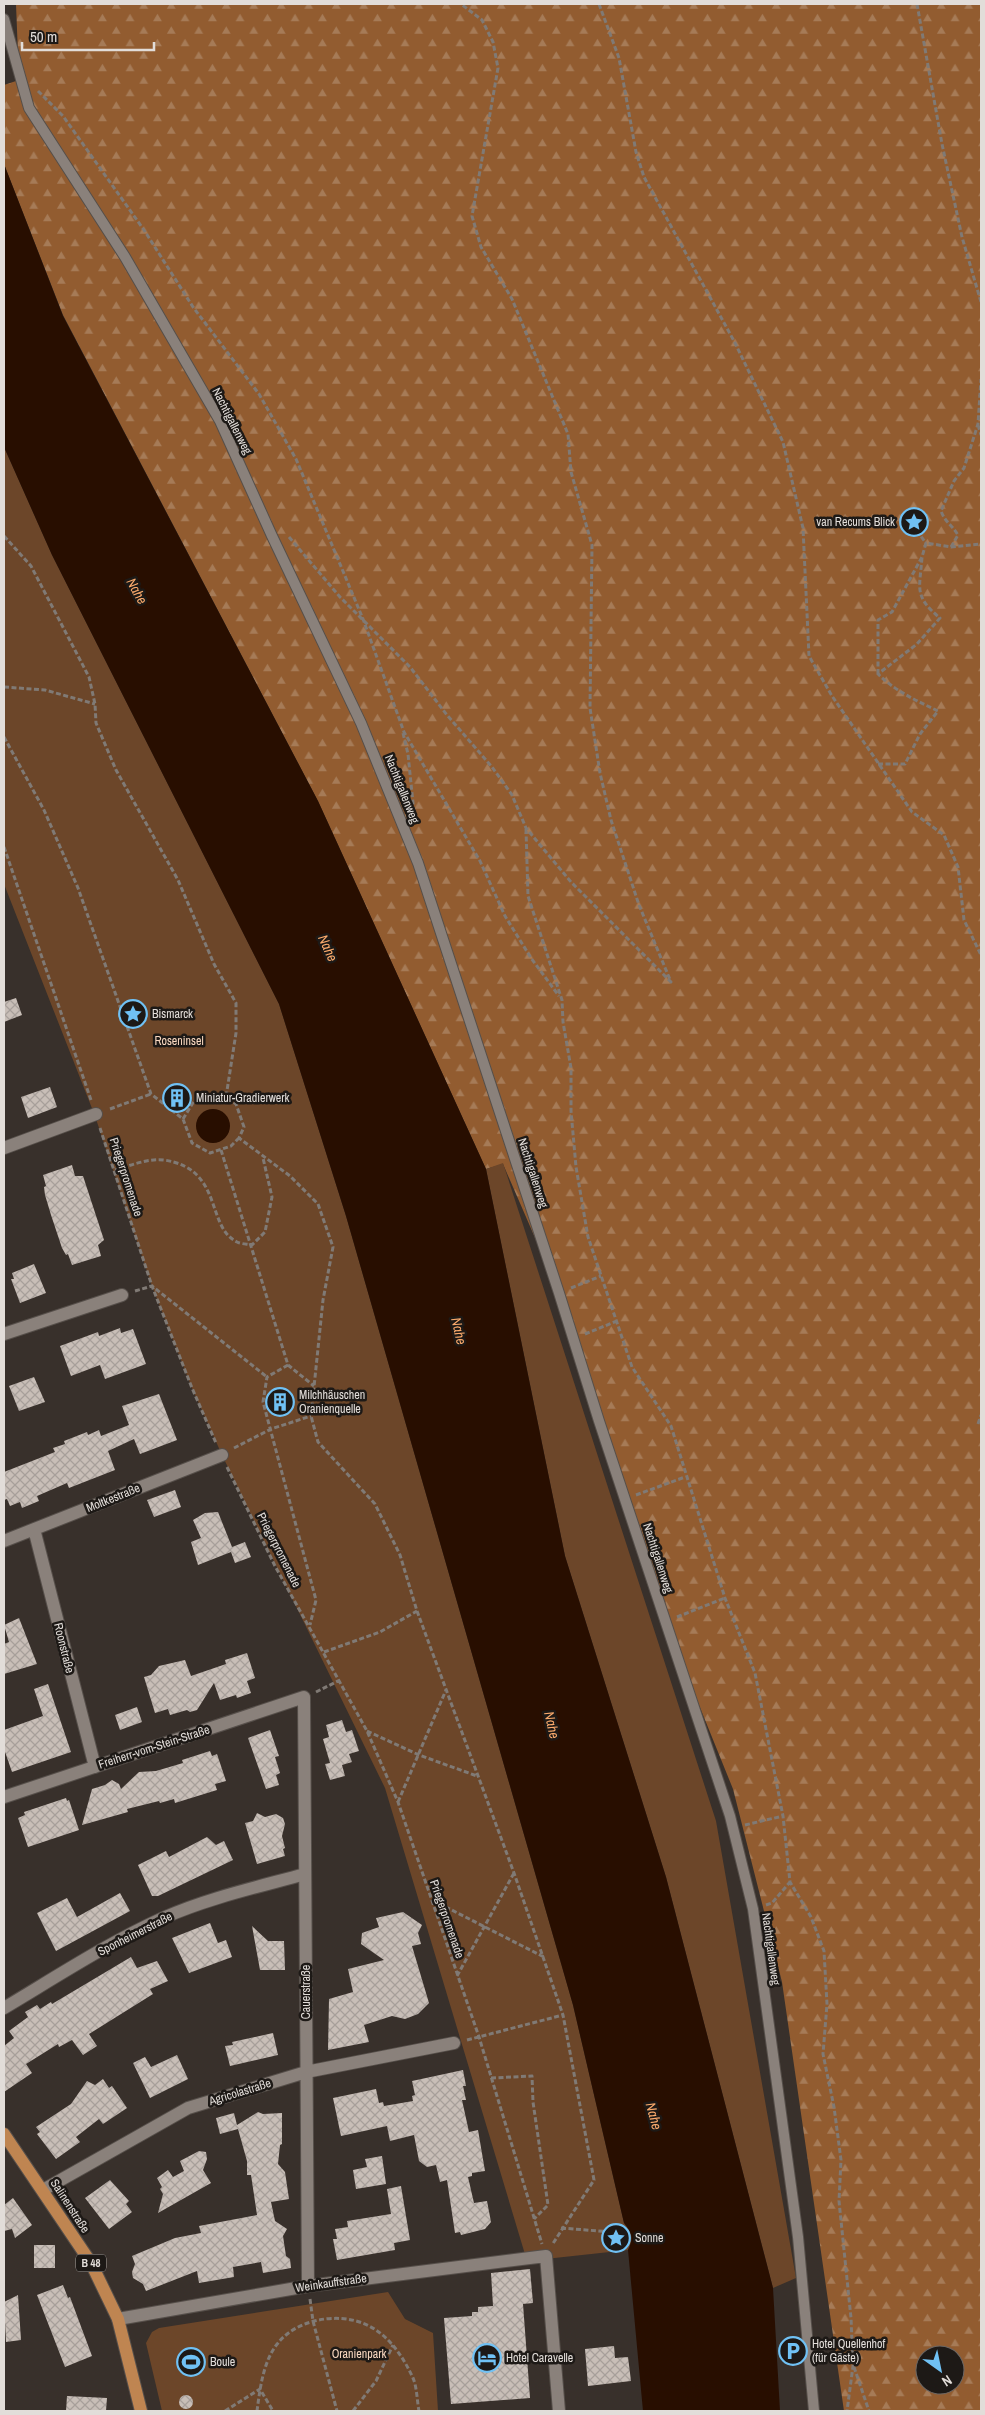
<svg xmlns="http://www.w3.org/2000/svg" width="985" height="2415" viewBox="0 0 985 2415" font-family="'Archivo Narrow',sans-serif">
<defs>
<pattern id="forest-firs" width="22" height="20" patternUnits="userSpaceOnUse" patternTransform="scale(1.25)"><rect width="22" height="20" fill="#925c30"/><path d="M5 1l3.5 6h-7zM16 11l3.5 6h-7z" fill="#a67b57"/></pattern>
<pattern id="building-cross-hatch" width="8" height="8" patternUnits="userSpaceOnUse" patternTransform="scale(1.25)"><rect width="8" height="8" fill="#c8beb7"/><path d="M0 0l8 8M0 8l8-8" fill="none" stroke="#a79f9a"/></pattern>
</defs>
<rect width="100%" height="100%" fill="#38302b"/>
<path fill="url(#forest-firs)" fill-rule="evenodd" d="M16,4H981V2411H844L782,1982L733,1789L665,1621L559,1293L503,1164L486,1169L318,801L63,315L4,164V85L19,80ZM925,2355H955V2385H925Z"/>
<path fill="#6c4629" d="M4,447L52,555L279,1004L346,1216L573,2005L624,2223C632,2233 634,2238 628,2250L527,2261L385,1788L222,1455L192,1388L152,1286L95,1116L4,884Z
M503,1163L716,1821L796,2278L773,2288L666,1877L565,1556L486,1169Z
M388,2292L405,2319L433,2333L438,2411H162L146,2343L152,2332L159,2328Z"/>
<path fill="#280e00" d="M4,164L63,316L318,801L486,1169L565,1556L666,1877L773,2288L780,2411H643L628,2250C634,2238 632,2233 624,2223L573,2005L346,1216L279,1004L52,555L4,447Z
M196 1126a17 17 0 1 1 34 0a17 17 0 1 1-34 0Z"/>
<path fill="url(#building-cross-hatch)" d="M16,998L22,1015L4,1022V1002Z
M50,1087L57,1107L28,1118L21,1097Z
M72,1165L75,1176H83L104,1240L98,1245L101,1256L72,1265L68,1254L66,1255L62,1248L51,1215L45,1195L44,1187L46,1186L43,1175Z
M34,1264L46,1293L20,1303L11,1279H14L12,1273Z
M120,1328L121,1333L133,1329L146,1364L105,1379L100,1365L71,1376L60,1346L98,1332L99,1336Z
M34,1377L45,1402L19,1411L9,1386Z
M159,1394L177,1440L140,1454L134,1439L108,1451L115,1470L69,1488L67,1483L37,1496L39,1501L22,1508L20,1502L10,1506L7,1499L4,1500V1472L55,1452L53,1448L65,1444L64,1441L87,1432L88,1435L99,1430L101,1436L129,1425L122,1406Z
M175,1490L181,1507L154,1517L147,1500Z
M218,1512L232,1547L245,1542L251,1557L235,1563L231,1552L198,1565L191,1542L201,1538L193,1520L205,1513Z
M19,1618L37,1664L4,1674V1644L9,1642L4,1625Z
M247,1653L255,1678L247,1681L251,1693L237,1698L236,1695L220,1700L214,1683L197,1710L190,1712L187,1710L170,1715L168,1709L155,1713L144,1677L151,1675L159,1666L185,1660L191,1676L226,1664L225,1660Z
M48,1684L71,1752L12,1772L4,1749V1730L43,1716L34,1689Z
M137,1707L142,1722L120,1730L115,1715Z
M342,1720L346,1732L352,1730L359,1751L349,1754L352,1762L342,1765L345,1776L330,1780L325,1764L330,1763L323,1739L329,1737L326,1725Z
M270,1730L279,1756L275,1757L280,1773L276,1775L279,1785L266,1789L248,1738Z
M210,1751L212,1756L217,1754L226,1781L215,1784L217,1790L175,1803L174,1799L160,1803L159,1801L127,1809L128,1812L82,1825L92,1789L105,1785L112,1780L119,1784L121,1789L139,1772L156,1771L183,1763L182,1760Z
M66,1798L67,1801L69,1800L79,1830L28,1847L18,1818L25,1815L24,1812Z
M257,1813L265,1817L276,1814L283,1818L285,1824L282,1836L285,1848L283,1849L285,1856L257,1864L245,1823L253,1821Z
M207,1837L216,1845L224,1841L233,1860L158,1896H152L138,1865L166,1851L169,1857Z
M120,1893L130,1911L56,1951L37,1913L67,1898L77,1917Z
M403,1912L422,1925L418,1933L421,1944L412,1946L429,2003L418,2014L405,2019L392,2016L364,2025L369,2042L328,2050L329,1999L353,1992L348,1969L384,1960L361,1944L362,1933L379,1927L376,1918Z
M210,1923L218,1943L226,1940L232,1957L189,1973L172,1938Z
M252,1926L268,1941H284L285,1970H260Z
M131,1957L137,1968L157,1961L168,1981L150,1989L153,1994L89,2034L97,2046L83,2055L72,2040L59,2047L58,2044L26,2064L32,2073L4,2092V2046L14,2038L9,2031L28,2017L25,2012L37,2005L40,2009L51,2002L52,2004Z
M273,2033L278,2055L230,2066L225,2046L233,2045L232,2042Z
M177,2055L188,2079L150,2098L133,2063L145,2057L151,2067Z
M463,2070L466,2086H463L466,2100H462L469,2132L478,2130L485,2171L472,2173V2176L468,2177L474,2203L487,2201L491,2222L485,2229L461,2235L460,2232L455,2233L447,2180L440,2182L436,2165L427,2167L419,2161L414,2135L390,2141L387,2126L341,2136L333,2098L376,2089L379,2103L383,2102L384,2106L413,2101L412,2096L415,2095L412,2081Z
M103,2079L109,2088L112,2086L127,2108L103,2124L99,2119L76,2137L80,2142L56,2159L37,2134L40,2132L36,2127L71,2104L87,2081L95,2085Z
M258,2112L263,2114L282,2113V2144L280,2145L278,2164L285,2172L289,2199L271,2202L275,2221L287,2229L283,2236L286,2256L290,2259L291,2268L263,2273L261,2262L233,2267L234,2277L199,2283L197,2271L146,2291L143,2284L133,2278L132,2272L135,2264L132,2256L175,2238L201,2233L199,2226L257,2215L251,2175H247V2161L238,2129L220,2134L216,2118L234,2113L237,2125Z
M199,2151L206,2152L207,2159L203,2170L211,2183L158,2213L163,2194L160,2189L162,2187L157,2178L168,2170L173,2177L184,2171L180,2161Z
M382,2156L386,2184L356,2189L353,2170L367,2167L365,2159Z
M110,2180L129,2201L126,2204L132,2212L109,2229L85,2198Z
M401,2186L410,2240L394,2243L395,2250L337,2260L333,2239H337L335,2229L348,2227L347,2221L391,2214L387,2189Z
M13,2198L32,2225L15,2238L12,2229L4,2231V2205Z
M34,2245H55V2268H34Z
M530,2269L533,2303L523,2304L530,2398L451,2404L444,2318L472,2316V2312H478V2307L493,2306L491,2273Z
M63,2285L68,2298L70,2297L92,2356L65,2367L37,2295Z
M18,2295L21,2340L6,2342L4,2302Z
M614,2346L615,2358L628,2357L631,2381L588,2386L585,2349Z
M179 2402a7 7 0 1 1 14 0a7 7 0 1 1-14 0Z
M67,2396L107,2398L106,2411H66Z"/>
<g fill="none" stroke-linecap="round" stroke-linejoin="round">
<defs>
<path id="service" d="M4,19L29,108L125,257L220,421L272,536L361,723L418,863L559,1293L599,1421L730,1816L753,1909L798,2237L814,2411"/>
<path id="minor" d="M4,1148L96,1114
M4,1334L122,1295
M34,1529L95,1767
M4,1541L222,1455
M4,1797L304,1697L308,2286
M4,2008C56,1977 108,1943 163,1918C208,1898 258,1887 305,1874
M43,2190L188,2108L306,2072L454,2043
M118,2319L308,2286L546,2256L559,2411"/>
<path id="primary" d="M4,2134L91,2263L118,2319L141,2411"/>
</defs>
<use href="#service" stroke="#564f4a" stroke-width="12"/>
<use href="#minor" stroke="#564f4a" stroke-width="14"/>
<use href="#primary" stroke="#564f4a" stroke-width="14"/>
<path stroke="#807a75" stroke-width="3" stroke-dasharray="5 2.5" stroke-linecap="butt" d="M599,4L619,58L636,152L644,177L734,341L783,442L803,528L809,656L832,696L912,812L944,835L958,867L964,920L981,955
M917,4L942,144L962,237L981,302
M38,91L63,116L144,230L193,307L259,394L296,459L363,619L404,732L480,861L505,916L531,958L559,996
M978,425L981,435
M918,523L917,531L926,543
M4,536L31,566L89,677L95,704L96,723L116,770L178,880L214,964L236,1003V1033L226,1097L236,1104L244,1127L239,1138L290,1176L318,1204L333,1247L323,1300L311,1416L318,1442L375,1504L400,1555L417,1611L514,1873L563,2015L594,2180L552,2245
M289,537L340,597L410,667L447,715L492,767L512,795L526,828L571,882L671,982L639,905L611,820L600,773L590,708L592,545L571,472L568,434L512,299L481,247L472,216L498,68L493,42L482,20L461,4
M951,547L958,535C952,525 945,522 941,511L954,481L964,468L978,424L981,379
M878,674V620L892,612L922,557L926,543L951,547L981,544
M4,687L45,690L95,704
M403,733L408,754L414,813
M4,737L44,810L78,888L151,1094L183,1119L192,1143L210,1153L231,1146L239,1138
M878,764H905L920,734L938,711C917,701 895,691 878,674L917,644L940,618C913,596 920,588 922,557
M526,829L528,896L562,1000L563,1022L571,1068V1111L576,1167L588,1237L632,1367L671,1426L725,1598L755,1673L783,1816L790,1882L811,1917L824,1951L827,2004L823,2054L834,2107L841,2160L839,2201L851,2318L853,2366L847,2411
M4,847L91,1100
M110,1109L151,1094
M183,1119L194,1101L216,1094L226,1097
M100,1128L152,1286L192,1388L216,1443
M221,1150L288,1365L314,1386
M115,1170C129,1166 148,1158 164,1160C224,1169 205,1226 237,1242C241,1244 247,1244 252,1245L265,1232L272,1197L263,1158
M571,1288L601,1276
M135,1291L152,1286L267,1377
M585,1334L617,1321
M288,1365L267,1377L263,1402L316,1600L310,1625
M978,1424L981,1415
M234,1448L271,1429L311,1416
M227,1467L275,1566L367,1731L398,1802L479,2037L542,2244
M636,1495L685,1477
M677,1617L725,1598
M324,1652L380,1632L417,1611
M316,1692L340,1680
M367,1731L419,1755L477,1776
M398,1802L446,1690
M745,1825L783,1816
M432,1900L544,1957
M766,1905L772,1903L790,1882
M457,1976L514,1873
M467,2040L563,2015
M491,2078L532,2076L533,2102L548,2205L534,2219
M561,2228L624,2233
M310,2299L313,2321L337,2411
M854,2367L869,2411
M225,2411L260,2389L273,2411
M257,2411C260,2389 263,2361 278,2343C289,2329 308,2321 325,2319C369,2314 395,2339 413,2378C417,2387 417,2401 419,2411
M353,2411L376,2381L393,2345"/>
<use href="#service" stroke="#8a817b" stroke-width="10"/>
<use href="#minor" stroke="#8a817b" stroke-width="12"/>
<use href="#primary" stroke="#bf8551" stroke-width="12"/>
</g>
<defs>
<symbol id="sight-ring" viewBox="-11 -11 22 22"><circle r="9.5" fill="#1d1916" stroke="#70c1f4" stroke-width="1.5"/><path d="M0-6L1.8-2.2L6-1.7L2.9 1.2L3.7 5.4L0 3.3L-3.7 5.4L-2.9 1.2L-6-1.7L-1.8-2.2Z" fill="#70c1f4"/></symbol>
<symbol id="building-ring" viewBox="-11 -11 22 22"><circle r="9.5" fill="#1d1916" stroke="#70c1f4" stroke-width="1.5"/><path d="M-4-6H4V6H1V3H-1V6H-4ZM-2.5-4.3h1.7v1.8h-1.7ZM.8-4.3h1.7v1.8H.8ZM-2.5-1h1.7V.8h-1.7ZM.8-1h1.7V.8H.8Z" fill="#70c1f4"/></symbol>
<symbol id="parking-ring" viewBox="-11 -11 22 22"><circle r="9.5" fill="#1d1916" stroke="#70c1f4" stroke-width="1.5"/><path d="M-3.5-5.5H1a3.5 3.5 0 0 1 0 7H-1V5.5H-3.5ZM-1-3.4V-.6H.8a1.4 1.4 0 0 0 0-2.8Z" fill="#70c1f4"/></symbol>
<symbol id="hotel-ring" viewBox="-11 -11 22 22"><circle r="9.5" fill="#1d1916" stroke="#70c1f4" stroke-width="1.5"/><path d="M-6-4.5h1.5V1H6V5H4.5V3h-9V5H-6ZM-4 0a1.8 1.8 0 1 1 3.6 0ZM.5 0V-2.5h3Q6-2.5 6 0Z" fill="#70c1f4"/></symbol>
<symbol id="stadium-ring" viewBox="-11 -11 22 22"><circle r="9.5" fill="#1d1916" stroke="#70c1f4" stroke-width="1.5"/><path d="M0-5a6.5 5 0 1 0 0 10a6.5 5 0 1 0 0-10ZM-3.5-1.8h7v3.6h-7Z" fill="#70c1f4"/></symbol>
</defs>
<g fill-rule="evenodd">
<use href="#sight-ring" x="898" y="506" width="32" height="32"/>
<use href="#sight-ring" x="117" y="998" width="32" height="32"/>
<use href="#building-ring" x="161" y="1082" width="32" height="32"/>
<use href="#building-ring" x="264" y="1386" width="32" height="32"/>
<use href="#sight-ring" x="600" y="2222" width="32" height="32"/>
<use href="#parking-ring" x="777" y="2335" width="32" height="32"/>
<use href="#hotel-ring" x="471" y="2342" width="32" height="32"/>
<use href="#stadium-ring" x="175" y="2346" width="32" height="32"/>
</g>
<g text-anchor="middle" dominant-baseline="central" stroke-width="5" stroke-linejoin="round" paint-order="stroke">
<rect fill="#1d1916" stroke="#a7a29e" stroke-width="1" x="76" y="2254.5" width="30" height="17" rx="4"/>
<g font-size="11" font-weight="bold" fill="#e2ddd9">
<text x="91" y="2263">B 48</text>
</g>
<g font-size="12" fill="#e2ddd9" stroke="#1d1916">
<text transform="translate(232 421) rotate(63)">Nachtigallenweg</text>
<text transform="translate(402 789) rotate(68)">Nachtigallenweg</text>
<text transform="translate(533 1173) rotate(72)">Nachtigallenweg</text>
<text transform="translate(126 1177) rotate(72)">Priegerpromenade</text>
<text transform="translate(113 1498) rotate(-22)">Moltkestraße</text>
<text transform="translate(279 1550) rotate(63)">Priegerpromenade</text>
<text transform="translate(658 1558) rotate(72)">Nachtigallenweg</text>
<text transform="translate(64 1648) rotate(76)">Roonstraße</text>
<text transform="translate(154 1747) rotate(-18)">Freiherr-vom-Stein-Straße</text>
<text transform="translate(447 1919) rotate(71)">Priegerpromenade</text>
<text transform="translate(135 1934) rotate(-27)">Sponheimerstraße</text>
<text transform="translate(771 1949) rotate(82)">Nachtigallenweg</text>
<text transform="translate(306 1992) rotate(-90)">Cauerstraße</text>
<text transform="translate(240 2092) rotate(-17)">Agricolastraße</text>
<text transform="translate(70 2206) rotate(57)">Salinenstraße</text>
<text transform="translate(331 2283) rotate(-8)">Weinkauffstraße</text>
</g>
<g font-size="12" fill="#e2ddd9" stroke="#1d1916" text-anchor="start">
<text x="895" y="522" text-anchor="end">van Recums Blick</text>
<text x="152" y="1014">Bismarck</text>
<text x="196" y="1098">Miniatur-Gradierwerk</text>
<text x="299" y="1395">Milchhäuschen<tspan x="299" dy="14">Oranienquelle</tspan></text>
<text x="635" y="2238">Sonne</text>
<text x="812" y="2344">Hotel Quellenhof<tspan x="812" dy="14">(für Gäste)</tspan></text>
<text x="506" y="2358">Hotel Caravelle</text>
<text x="210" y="2362">Boule</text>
</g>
<g font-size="12" fill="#f9d8c0" stroke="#1d1916">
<text x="179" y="1041">Roseninsel</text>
<text x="359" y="2354">Oranienpark</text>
</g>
<g font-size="14" font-style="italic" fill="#faaa6c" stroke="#1d1916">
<text transform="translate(137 591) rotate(61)">Nahe</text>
<text transform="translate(328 948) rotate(66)">Nahe</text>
<text transform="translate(459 1331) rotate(77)">Nahe</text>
<text transform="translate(552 1725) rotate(77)">Nahe</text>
<text transform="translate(654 2116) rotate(75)">Nahe</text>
</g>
</g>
<rect width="985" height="2415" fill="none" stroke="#e2ddd9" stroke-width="10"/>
<g transform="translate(940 2370) rotate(147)"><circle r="24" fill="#1d1916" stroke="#6c6764"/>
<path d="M0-4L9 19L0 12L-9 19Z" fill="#70c1f4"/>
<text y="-8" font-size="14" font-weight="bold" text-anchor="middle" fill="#e2ddd9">N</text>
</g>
<path d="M22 42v8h132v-8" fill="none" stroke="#e2ddd9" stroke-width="2.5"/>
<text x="30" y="42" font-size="15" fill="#e2ddd9" stroke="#1d1916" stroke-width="4" paint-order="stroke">50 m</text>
</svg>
